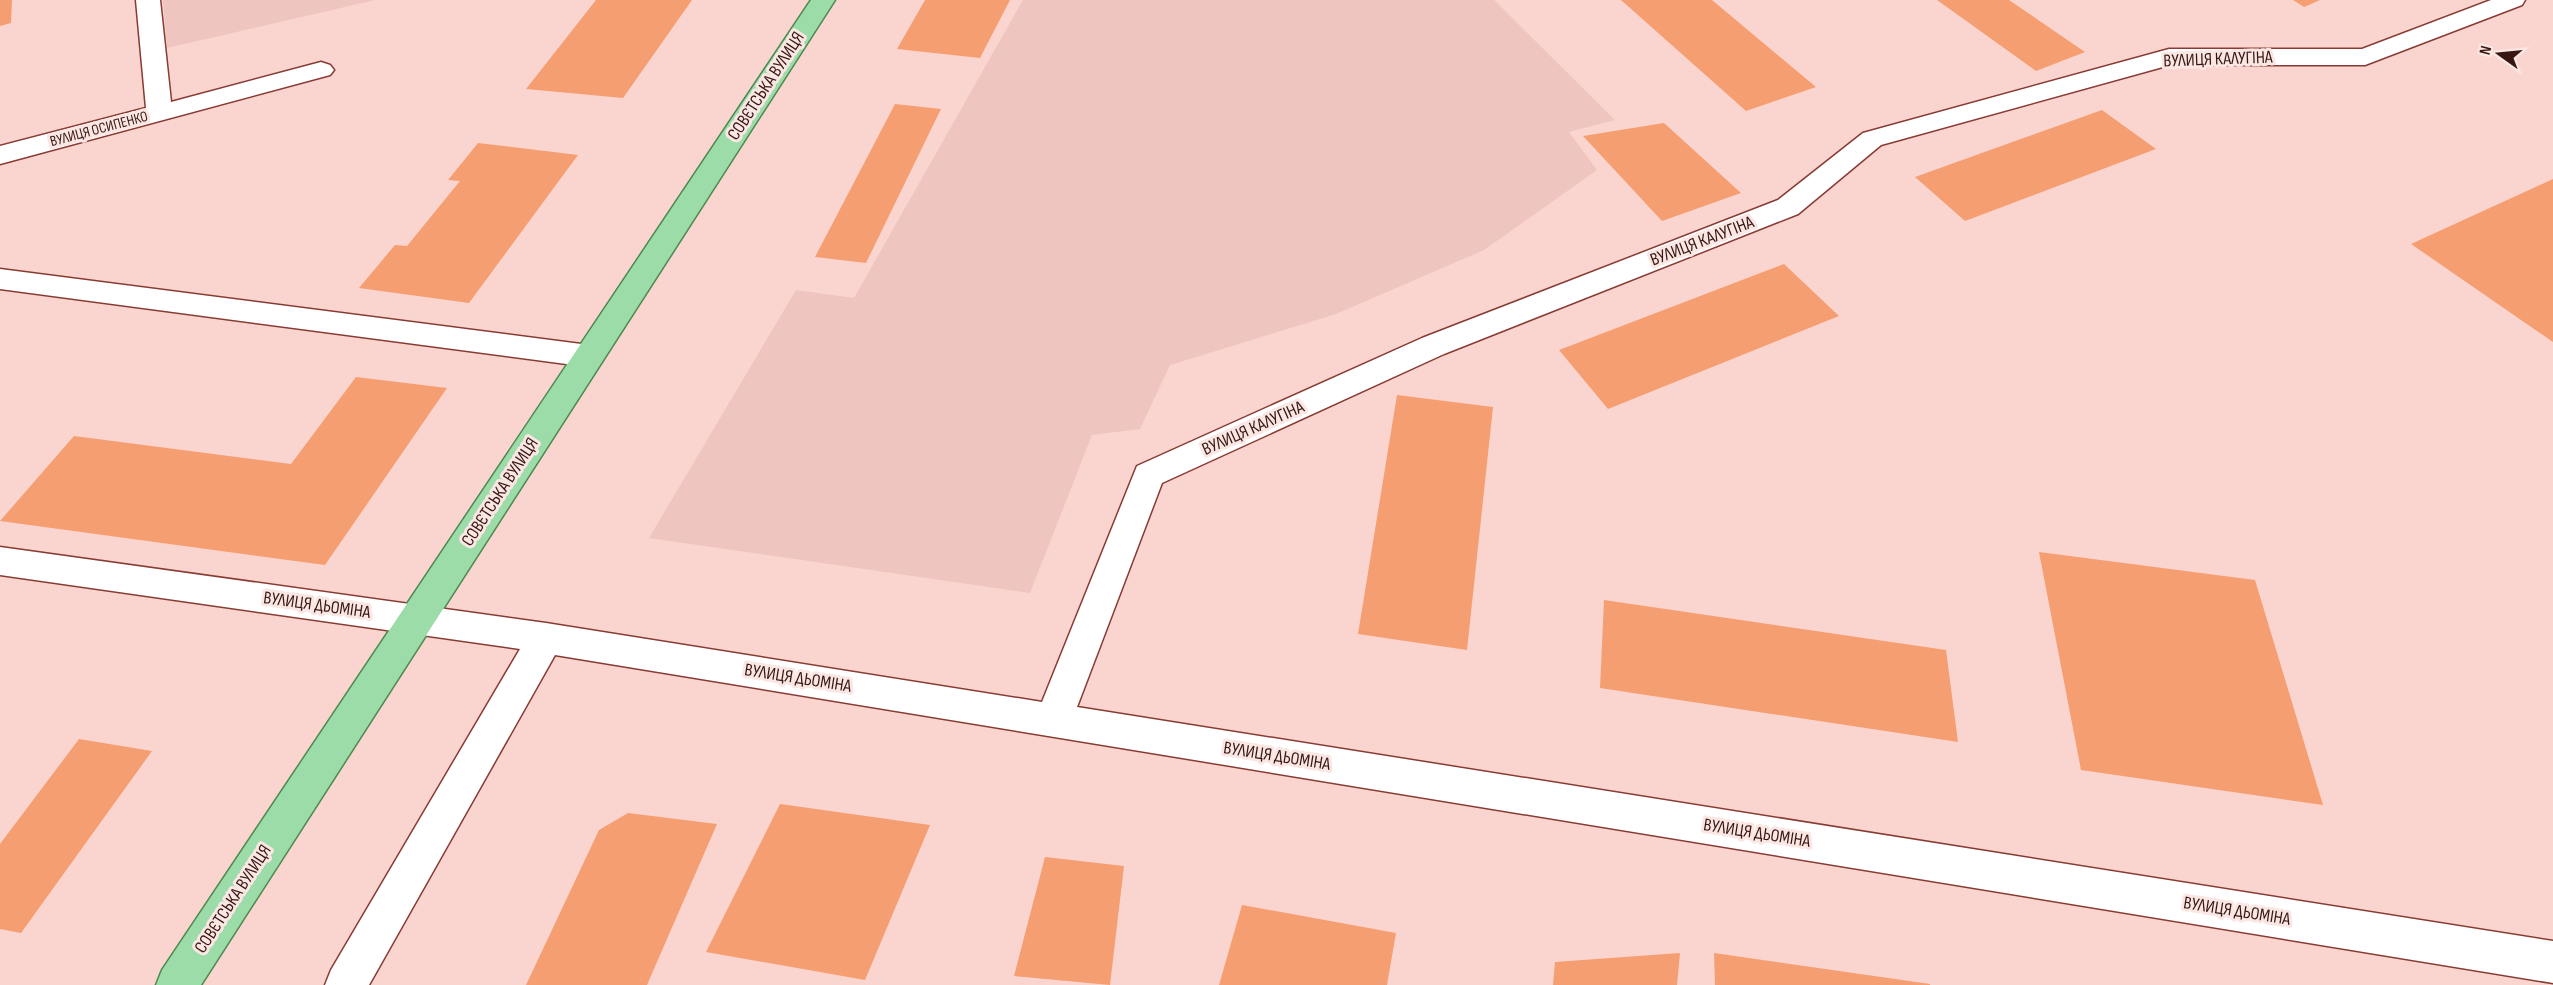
<svg xmlns="http://www.w3.org/2000/svg" width="2553" height="985" viewBox="0 0 2553 985" font-family="'Sofia Sans Condensed',sans-serif">
<rect width="100%" height="100%" fill="#fad5cf"/>
<path fill="#eec5bf" d="M163,0H375L167,48Z
M1023,0H1494L1615,120L1569,132L1597,170L1484,250L1336,314L1170,365L1140,429L1092,435L1030,593L649,538L796,290L854,298Z"/>
<path fill="#f59e71" d="M0,0H12L11,23L0,26Z
M596,0H692L623,98L526,89Z
M925,0H1010L980,58L897,49Z
M1621,0H1712L1816,87L1746,111Z
M1937,0H2009L2085,52L2036,71Z
M2293,0H2320L2304,7Z
M895,104L941,109L866,263L815,257Z
M2102,110L2156,149L1965,221L1915,177Z
M1664,123L1741,193L1662,221L1583,136Z
M478,143L578,155L469,303L359,288L395,245L407,246L460,181L448,180Z
M2553,179V342L2411,244Z
M1784,264L1839,316L1608,409L1559,350Z
M356,377L447,388L325,565L0,521L74,436L291,464Z
M1397,395L1493,407L1467,650L1358,634Z
M2039,552L2255,580L2323,805L2081,770Z
M1604,600L1946,650L1958,742L1600,688Z
M79,739L152,751L21,933L0,929V844Z
M780,804L930,825L865,980L706,952Z
M628,813L717,824L647,985H526L599,830Z
M1045,857L1124,866L1110,985L1014,976Z
M1242,905L1396,933L1387,985H1219Z
M1680,953L1677,985H1553L1555,962Z
M1714,953L1930,984V985H1715Z"/>
<g fill="none" stroke-linecap="round" stroke-linejoin="round">
<defs>
<path id="minor" d="M136,0H160L171,102L321,62L330,65L334,70L330,75L0,164V146L146,108Z
M2491,0H2525L2522,5L2365,65H2170L1881,145L1798,214L1444,354L1162,483L1077,707L2553,941V983L555,655L369,985H325L331,970L520,649L0,575V547L546,623L1042,702L1137,466L1422,338L1778,200L1863,133L2169,49H2362Z
M0,269L589,345L600,348L604,356L600,364L589,367L0,289Z"/>
<path id="major" d="M811,0H835L201,985H156L162,970Z"/>
</defs>
<use href="#minor" stroke="#883b33" stroke-width="3"/>
<use href="#major" stroke="#4d884e" stroke-width="3"/>
<use href="#minor" fill="#fff" fill-rule="evenodd"/>
<use href="#major" fill="#9bdca8" fill-rule="evenodd"/>
</g>
<g text-anchor="middle" dominant-baseline="central" stroke-width="6" stroke-linejoin="round" paint-order="stroke">
<g font-size="15" fill="#381713" stroke="#fae7e4">
<text transform="translate(99 129) rotate(-15)">ВУЛИЦЯ ОСИПЕНКО</text>
</g>
<g font-size="18" fill="#381713" stroke="#fae7e4">
<text transform="translate(2218 59) rotate(-2)">ВУЛИЦЯ КАЛУГІНА</text>
<text transform="translate(766 86) rotate(-57)">СОВЄТСЬКА ВУЛИЦЯ</text>
<text transform="translate(1702 241) rotate(-21)">ВУЛИЦЯ КАЛУГІНА</text>
<text transform="translate(1253 428) rotate(-24)">ВУЛИЦЯ КАЛУГІНА</text>
<text transform="translate(500 492) rotate(-57)">СОВЄТСЬКА ВУЛИЦЯ</text>
<text transform="translate(317 605) rotate(8)">ВУЛИЦЯ ДЬОМІНА</text>
<text transform="translate(798 678) rotate(9)">ВУЛИЦЯ ДЬОМІНА</text>
<text transform="translate(1277 756) rotate(9)">ВУЛИЦЯ ДЬОМІНА</text>
<text transform="translate(1757 833) rotate(9)">ВУЛИЦЯ ДЬОМІНА</text>
<text transform="translate(233 899) rotate(-57)">СОВЄТСЬКА ВУЛИЦЯ</text>
<text transform="translate(2237 911) rotate(9)">ВУЛИЦЯ ДЬОМІНА</text>
</g>
</g>
<g transform="translate(2499 54) rotate(285)" stroke="#fae7e4" stroke-width="4.5" paint-order="stroke">
<path d="M0-4.5L10 22L0 15L-10 22Z" fill="#381713"/>
<text y="-9" font-size="16" font-weight="bold" text-anchor="middle" fill="#381713">N</text>
</g>
</svg>
